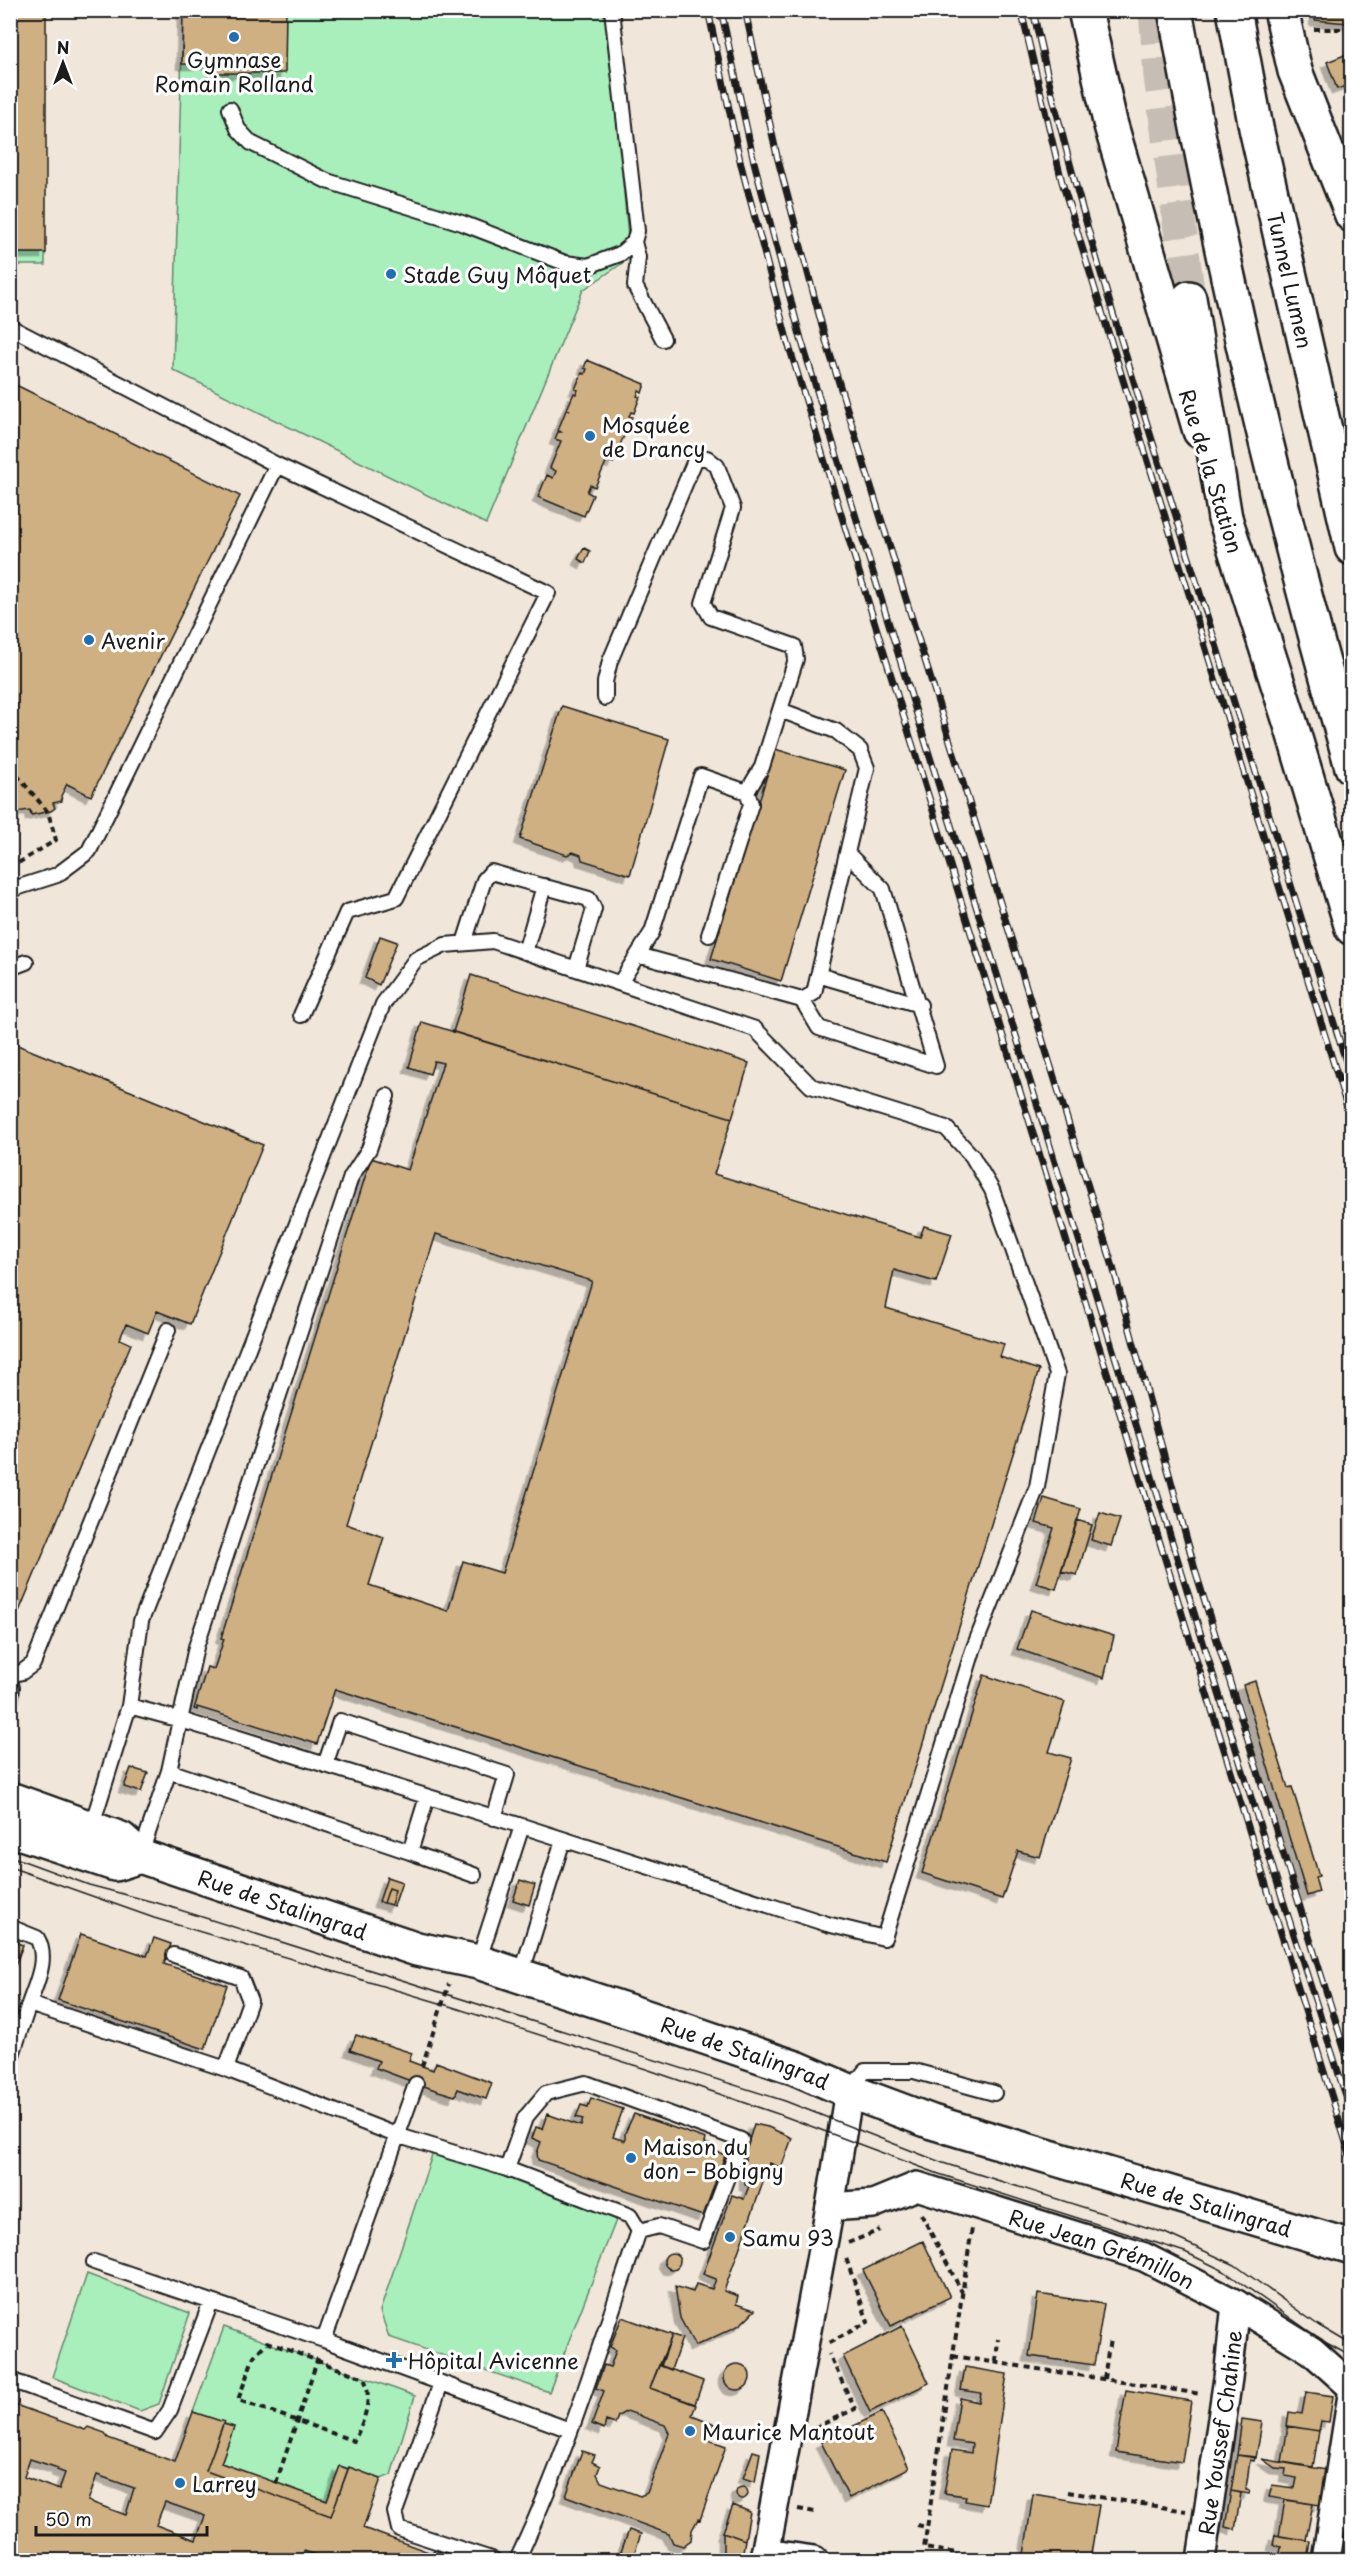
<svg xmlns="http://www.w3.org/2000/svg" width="1362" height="2571" viewBox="0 0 1362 2571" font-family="'Playpen Sans',sans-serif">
<defs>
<filter id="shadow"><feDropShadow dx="-5.5" dy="5.5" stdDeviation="0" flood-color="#0004"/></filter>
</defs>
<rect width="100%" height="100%" fill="#f0e7da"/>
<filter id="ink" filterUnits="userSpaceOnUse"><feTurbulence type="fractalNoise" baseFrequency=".0167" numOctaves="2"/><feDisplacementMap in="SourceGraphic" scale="12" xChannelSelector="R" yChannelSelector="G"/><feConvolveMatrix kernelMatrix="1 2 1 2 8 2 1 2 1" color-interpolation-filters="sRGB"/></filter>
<g filter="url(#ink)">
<path fill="#a8efbc" stroke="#62866c" stroke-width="1.5" d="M183,11H607L630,258L583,290L486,524L173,370Z
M10,253H45V265H11Z
M433,2152L618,2215L549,2392L389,2337L380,2311Z
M87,2274L190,2313L159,2404L140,2411L52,2377Z
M224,2327L415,2396L391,2475L381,2479L340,2466L327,2501L221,2463L234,2427L193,2412Z"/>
<path fill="#ceb082" stroke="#1c1c1c" stroke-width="1.5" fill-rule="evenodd" filter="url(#shadow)" d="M10,10H46V253H10Z
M183,10H286L285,73H212L214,64H182Z
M1316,10H1348V23L1315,20Z
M1352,52V84L1337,89L1327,62Z
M587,360L645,384L642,393L639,391L637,396L640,397L634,413L631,412L629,416L632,417L626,430L624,429L622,433L625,434L617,451H615L613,454L616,456L613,463L607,460L595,487L590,485L587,492L593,495L584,516L538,497L547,475L553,478L556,471L550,468L561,441L555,439L558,432H561L558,430L566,410H570L567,409L574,393L576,394L578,390L575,389L582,373L585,374L587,369L584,368Z
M10,382L240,496L91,796L67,784L61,796L62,801L53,803L55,808L51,811L31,815L30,810L15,812L18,819L10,834Z
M584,548L590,551L585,563L578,559Z
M562,706L669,739L630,875L582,860L581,855L573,852L567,855L520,839Z
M775,749L845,770L781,981L711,959Z
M380,936L397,942L379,985L365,978Z
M471,975L749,1063L732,1118L453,1032Z
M422,1022L732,1118L714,1174L920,1237L924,1226L952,1234L936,1282L894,1270L886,1308L1004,1344L1000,1357L1039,1370L886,1862L335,1689L317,1744L197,1707V1710L194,1709L207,1667L214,1669L224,1639L221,1638L371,1158L408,1170L443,1063L434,1061L430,1074L409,1067ZM436,1234L592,1281L502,1573L463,1561L448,1611L369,1585L384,1537L346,1524Z
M10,1042L263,1145L190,1324L157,1311L148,1333L126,1324L120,1339L131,1344L10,1633Z
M1044,1498L1081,1509L1056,1589L1036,1583L1054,1528L1036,1523Z
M1100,1513L1120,1519L1111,1546L1091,1540Z
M1077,1520L1092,1525L1077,1575L1061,1571Z
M1031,1610L1114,1636L1104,1678L1017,1649Z
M984,1675L1065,1702L1049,1752L1071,1758L1040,1857L1018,1851L1002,1899L922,1873Z
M1255,1681L1288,1788L1292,1787L1319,1876L1315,1877L1319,1892L1307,1896L1243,1685Z
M131,1768L148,1773L141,1792L124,1787Z
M387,1877L402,1882L394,1906L391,1905L395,1890L389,1888L384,1903L379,1902Z
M520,1880L535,1885L529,1905L513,1900Z
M389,1888L395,1890L391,1905L384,1903Z
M11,1933L20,1936L17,1943L23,1945L12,1974Z
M81,1934L147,1956L154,1938L171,1944L164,1964L227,1985L205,2049L58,2000Z
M356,2035L412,2053L409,2061L433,2070L436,2062L492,2083L486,2099L458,2089L455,2096L435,2090L376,2068L379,2061L350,2050Z
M591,2098L623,2109L613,2137L625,2141V2133L634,2114L706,2139L705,2143L714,2147L713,2150L725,2155L721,2167L714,2165L712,2169L719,2172L703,2216L538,2160L537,2153L541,2142L532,2138L536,2127L542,2129L547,2114L581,2126L583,2119L576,2117L581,2105L588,2107Z
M754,2124L768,2127L792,2138L781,2168L770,2163L724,2291L738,2296L736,2304L755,2310L740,2325L695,2346L680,2318L675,2286L693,2292L696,2284L712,2289L716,2279L703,2274L732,2195L744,2199L749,2186L745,2185V2153Z
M923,2241L950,2297L891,2326L863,2270Z
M664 2261a8 8 0 1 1 16 0a8 8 0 1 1-16 0Z
M1038,2294L1104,2304L1094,2365L1029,2356Z
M622,2317L672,2335L650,2388L696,2405L692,2415L715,2424L709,2440L726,2446L700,2520L698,2519L692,2530L691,2540L683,2546L673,2543L669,2534L566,2496L582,2451L595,2455L592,2462L600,2466L597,2474L601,2482L640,2496L647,2493L669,2433L665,2425L627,2411L618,2416L615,2424L606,2421L604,2429L592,2424L604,2391L596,2388L604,2365L610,2367L616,2350L610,2347Z
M902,2326L929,2383L870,2412L843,2356Z
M672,2335L682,2338L671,2370L661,2366Z
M724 2377a13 13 0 1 1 26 0a13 13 0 1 1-26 0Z
M659,2365L703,2381L695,2404L650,2388Z
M965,2367L1007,2374L987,2505L964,2501L965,2496L944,2493L952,2450L971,2453L972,2444L953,2441L960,2398L979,2402L981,2393L961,2390Z
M1126,2390L1191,2401L1182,2462L1116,2452Z
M1306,2392L1333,2396L1329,2422L1321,2421L1319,2431L1287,2426L1289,2412L1302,2414Z
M10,2403L85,2430L88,2427L105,2433L108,2438L175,2462L193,2412L224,2422L206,2471L331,2516L349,2467L381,2479L363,2528L431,2553L434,2550L457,2558L458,2560H331L304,2551L301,2560H161L144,2555L142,2560H10ZM30,2459L58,2468L57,2470L65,2473L59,2490L24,2477ZM97,2475L134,2488L126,2515L88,2501ZM165,2502L205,2516L196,2540L156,2525Z
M882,2412L909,2468L849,2498L821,2442Z
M1242,2419L1262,2422L1256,2458L1237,2455Z
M223,2424L234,2427L221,2463L327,2501L340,2466L348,2469L331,2516L206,2471Z
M1288,2426L1319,2431L1313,2467L1282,2462Z
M753,2451L760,2453L755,2482L743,2478Z
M1237,2455L1255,2457L1254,2461L1250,2460L1246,2489L1250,2490L1249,2494L1231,2491Z
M1262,2459L1327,2470L1320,2505L1269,2497L1272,2485L1295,2488L1297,2478L1285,2476L1286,2469L1275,2468Z
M736 2493a6 6 0 1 1 12 0a6 6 0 1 1-12 0Z
M1231,2491L1241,2493L1235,2529L1225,2527Z
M1033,2494L1099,2505L1090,2560H1057L1024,2555Z
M1285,2500L1313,2504L1306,2540L1279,2536Z
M733,2505L750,2512L745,2540L723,2532Z
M629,2530L641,2534L632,2560H618Z
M723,2532L745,2540L742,2557L723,2554Z
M1275,2535L1310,2541L1307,2560H1279L1281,2546L1273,2545Z
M723,2554L742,2557V2560H721Z"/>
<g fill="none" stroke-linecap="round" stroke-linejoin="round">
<path stroke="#c6beb4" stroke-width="33" stroke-dasharray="33 16" stroke-linecap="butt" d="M1155,10L1160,76L1189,298"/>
<defs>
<path id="lane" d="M612,10L637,231L634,242L638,257L635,286L663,339
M230,109L238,129L251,143L327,181L462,223L565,263L588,266L620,254L634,242
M10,327L277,465L548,593L396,898L347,912L301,1015
M605,698V682L610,661L696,458H707L717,466L733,508L703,603L711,617L794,646L796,659L762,767L747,792
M10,890L57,875L89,851L277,465
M464,943L484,880L491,872L589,899L594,909L576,969
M525,952L544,886
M638,955L802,1000L814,993L867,768L860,750L836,731L780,710
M10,968L26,962
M818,975L920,1005
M620,983L652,932L701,776L747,792L751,804L709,935
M802,1000L819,1028L936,1066L883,889L847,853
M10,1675L22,1672L33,1664L168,1330
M10,1680L12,1688L10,1703
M129,1706L141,1621L383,1004L416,959L445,945L493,941L755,1029L811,1086L946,1128L972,1156L992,1190L1057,1374L1037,1487L973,1650L884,1938L827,1924L522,1826
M325,1765L340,1721L507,1775L494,1818
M169,1771L410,1852
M427,1797L410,1852L474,1875
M91,1828L129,1706L181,1720L522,1826L478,1962
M140,1856L169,1771L196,1647L351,1177L369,1149L387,1096
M10,1927L37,1938C49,1959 36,1983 29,2004L226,2069L396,2135L507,2169
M174,1955L241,1978L250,2001L226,2069
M521,1975L563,1840
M10,2061L29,2004
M586,2083L741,2140L703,2241L659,2226L639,2231L630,2216L507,2169L525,2118L546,2093Z
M850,2090L865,2071H914L994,2093
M94,2262L324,2340L570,2430
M324,2340L416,2084
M10,2380L155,2432L170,2410L211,2302
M441,2383L395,2512L399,2529L494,2560
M517,2560C567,2455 601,2341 639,2231"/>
<g id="street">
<path id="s1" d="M830,2207L873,2204L917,2186L1144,2257L1236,2304L1312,2351L1352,2387"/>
<path d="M765,2553L814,2560"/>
<path d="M764,2560L830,2207L849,2091"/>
<path id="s2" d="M1201,2560L1228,2378L1236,2304"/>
<path d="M1326,2560L1352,2395"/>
</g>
<path id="secondary" d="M1085,10L1110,122L1200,431
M1281,10L1295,71L1352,215"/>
<g id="primary">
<path d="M1225,518L1291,725L1352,928"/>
<path id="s3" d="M10,1799L121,1839L140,1856L417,1949L478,1962L631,2012L796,2068L849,2091L932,2122L1352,2247"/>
<path d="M10,1829L115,1864L140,1856"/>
</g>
<g id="highway">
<path d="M1175,10C1220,265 1281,518 1352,767"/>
<path id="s4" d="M1234,10L1256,128L1352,548"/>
<path d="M1189,298L1225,518"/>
</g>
</defs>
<use href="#lane" stroke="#1c1c1c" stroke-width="18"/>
<use href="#street" stroke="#1c1c1c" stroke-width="32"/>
<use href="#secondary" stroke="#1c1c1c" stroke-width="38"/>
<use href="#primary" stroke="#1c1c1c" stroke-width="38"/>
<use href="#highway" stroke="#1c1c1c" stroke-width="38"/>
<path stroke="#1c1c1c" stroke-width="4" stroke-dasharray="6 4.5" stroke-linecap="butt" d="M1314,29H1352
M10,767L48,812L56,840L10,868
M422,2066L449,1984
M921,2214L962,2292
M848,2243L880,2230
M267,2342L364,2378C373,2399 364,2421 354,2441L238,2400L254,2356Z
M829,2343L868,2322L846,2258
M953,2356L1201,2394
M996,2362L998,2339
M1104,2379L1110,2339
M814,2428L855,2409L829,2354
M276,2483L318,2358
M1068,2492L1186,2511
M798,2509L815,2512
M917,2525L927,2527
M955,2560L957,2553L924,2548L972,2228"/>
<use href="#lane" stroke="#fff" stroke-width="14"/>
<use href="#street" stroke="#fff" stroke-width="27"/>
<use href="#secondary" stroke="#fff" stroke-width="33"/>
<use href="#primary" stroke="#fff" stroke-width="33"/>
<use href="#highway" stroke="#fff" stroke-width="33"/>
<path stroke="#1c1c1c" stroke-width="1.5" d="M10,1856L89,1885L161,1904L785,2101L943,2163L1165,2233L1235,2265L1318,2325L1352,2345
M10,1867L154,1918L443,2004L646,2069L781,2115L939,2174L1185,2252L1224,2271L1323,2341L1352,2357"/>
<defs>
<path id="rail" d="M708,10L741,165L788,343L1352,2162
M721,10L754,162L801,339L1279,1888L1352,2115
M745,10L777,156L826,341L1113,1267L1196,1573L1352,2074
M1021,10L1062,182L1352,1123
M1033,10C1069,181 1123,347 1175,513C1234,702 1293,892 1352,1081"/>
</defs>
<use href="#rail" stroke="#1c1c1c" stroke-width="7"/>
<use href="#rail" stroke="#fff" stroke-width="4.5" stroke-dasharray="14" stroke-linecap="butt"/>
</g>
</g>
<g fill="#1f6fb2" stroke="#fff" stroke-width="2">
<circle cx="234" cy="37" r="6"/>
<circle cx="391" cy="274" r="6"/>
<circle cx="590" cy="436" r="6"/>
<circle cx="89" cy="640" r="6"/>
<circle cx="631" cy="2158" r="6"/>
<circle cx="730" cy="2237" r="6"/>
<path d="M391 2351h6v6h6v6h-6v6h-6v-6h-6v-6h6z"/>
<circle cx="690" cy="2431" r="6"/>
<circle cx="180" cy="2483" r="6"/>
</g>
<g text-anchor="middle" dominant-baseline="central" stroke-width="6" stroke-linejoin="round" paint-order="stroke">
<g font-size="21" fill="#1c1c1c" stroke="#fff" text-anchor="start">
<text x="234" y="59" text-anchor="middle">Gymnase<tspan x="234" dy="24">Romain Rolland</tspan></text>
<text x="403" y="274">Stade Guy Môquet</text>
<text x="602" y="424">Mosquée<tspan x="602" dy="24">de Drancy</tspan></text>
<text x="101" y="640">Avenir</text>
<text x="643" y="2146">Maison du<tspan x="643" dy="24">don – Bobigny</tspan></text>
<text x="742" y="2237">Samu 93</text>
<text x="408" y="2360">Hôpital Avicenne</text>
<text x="702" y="2431">Maurice Mantout</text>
<text x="192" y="2483">Larrey</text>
</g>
<g font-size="21" fill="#1c1c1c" stroke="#fff">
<text stroke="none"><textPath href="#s4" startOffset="276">Tunnel Lumen</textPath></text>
<text transform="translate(1212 471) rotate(73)">Rue de la Station</text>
<text stroke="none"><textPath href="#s3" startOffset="294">Rue de Stalingrad</textPath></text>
<text stroke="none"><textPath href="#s3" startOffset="780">Rue de Stalingrad</textPath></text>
<text stroke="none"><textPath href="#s3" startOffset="1266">Rue de Stalingrad</textPath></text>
<text stroke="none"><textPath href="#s1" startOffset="286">Rue Jean Grémillon</textPath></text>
<text stroke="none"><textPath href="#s2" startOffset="129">Rue Youssef Chahine</textPath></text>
</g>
</g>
<rect width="1362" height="2571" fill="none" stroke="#fff" stroke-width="36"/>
<rect x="18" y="18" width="1326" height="2535" fill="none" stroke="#1c1c1c" stroke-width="2" filter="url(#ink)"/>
<g transform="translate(63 63)" stroke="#ffffff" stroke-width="4.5" paint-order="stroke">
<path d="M0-4.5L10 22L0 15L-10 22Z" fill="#1c1c1c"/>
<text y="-9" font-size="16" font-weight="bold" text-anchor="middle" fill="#1c1c1c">N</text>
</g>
<path d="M36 2526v9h171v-9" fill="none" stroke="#1c1c1c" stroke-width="3"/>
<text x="45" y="2526" font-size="18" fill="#1c1c1c" stroke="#ffffff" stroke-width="4.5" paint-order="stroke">50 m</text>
</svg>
